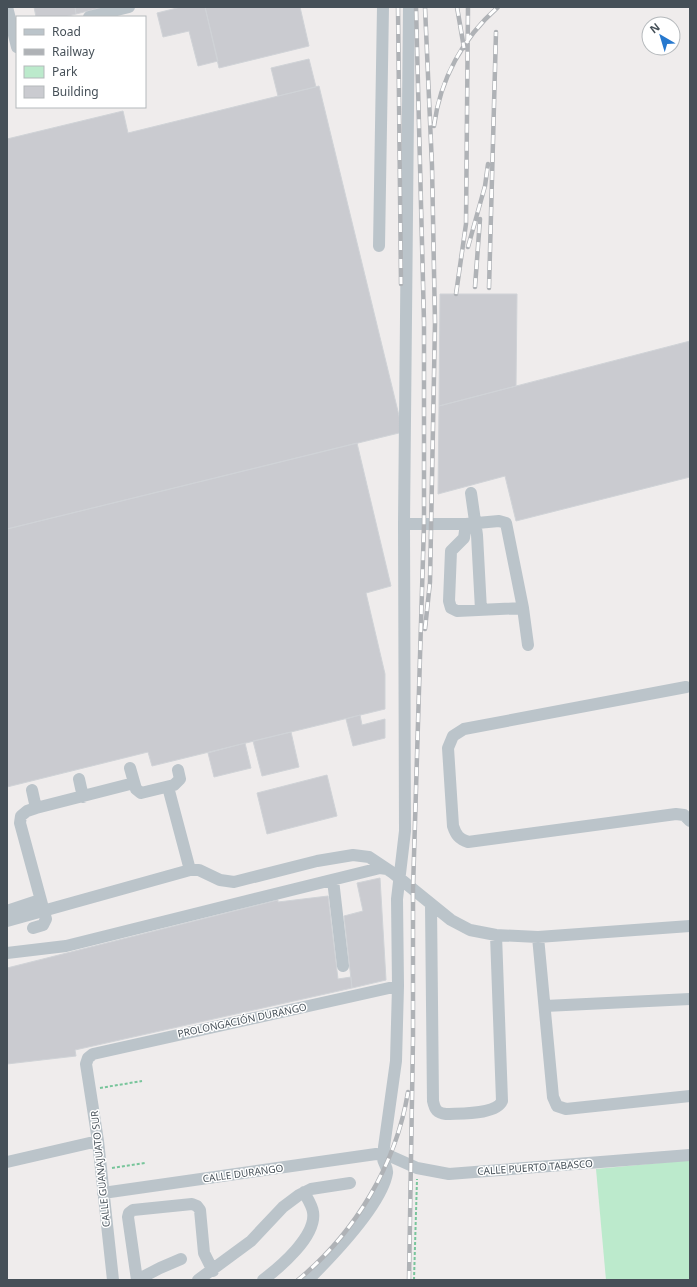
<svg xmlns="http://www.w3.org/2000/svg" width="697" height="1287" viewBox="0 0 697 1287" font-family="'Noto Sans',sans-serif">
<rect width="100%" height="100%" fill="#efecec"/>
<path fill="#bceacc" d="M690,1160V1280H606L596,1169Z"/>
<path fill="#cacbd0" stroke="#d0d3d7" d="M34,7H75L76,14L64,17H36Z
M75,7H104L76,14Z
M181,7H205L218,61L198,66L189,31L163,37L157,13Z
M205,7H300L309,46L219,68Z
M309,59L316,87L278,96L271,68Z
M319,86L403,432L7,529V139L123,111L128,133Z
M440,294H517L516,386L439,406Z
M690,341V477L516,521L505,476L438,494L439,406Z
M357,443L391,586L366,593L385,674V709L152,766L148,752L7,787V529Z
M360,715L362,725L385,719V738L353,746L346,719Z
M291,732L299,767L262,776L253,741Z
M245,743L251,768L214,777L208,753Z
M327,775L337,816L267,834L257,793Z
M380,878L386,980L352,988L344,916L363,911L357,883Z
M328,896L338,979L351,977L352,988L75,1050L76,1056L7,1064V968L278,900V902Z"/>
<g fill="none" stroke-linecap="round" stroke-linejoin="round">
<path stroke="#78c59b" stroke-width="2" stroke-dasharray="3 2" stroke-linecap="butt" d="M100,1088L142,1081
M112,1168L145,1163
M414,1280L417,1179"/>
<path stroke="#bbc4ca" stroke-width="12" d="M7,7L17,47
M89,17L129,7
M379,246L383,7
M471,493L477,535L481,610
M404,524H466L499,521L506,523L523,608L528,645
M466,524L464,538L451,551L449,601L451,608L457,611L523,608
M686,687L464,729L453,736L448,748L453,826C456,835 459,839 468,842L676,814L684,815L690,821
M130,768L136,789L141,793L174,785L180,779L178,770
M79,779L83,797
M168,787L190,870
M32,790L36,808
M333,880L343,966
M431,905L433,1101C435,1110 437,1113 446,1114C460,1113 496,1115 502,1101L496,935
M7,911L40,900
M7,921L190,870H199L220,880L234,882L317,861L353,855L369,857L387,869
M33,928L43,925L46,919L20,823L21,816L27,811L36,808L134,783
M538,937L553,1097L557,1106L566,1109L690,1096
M7,953L66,946L380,868L387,869L393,873L451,920L470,930L496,935L538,937L690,926
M545,1006L690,999
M7,1162L98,1141
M103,1193L376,1154L390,1156L417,1168L449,1174L690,1155
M113,1280L98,1141L86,1064L88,1058L93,1054L398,986
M137,1280L128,1217L129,1213L133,1210L192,1204L197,1206L200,1210L204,1253L213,1271
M137,1280L160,1268L181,1259
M198,1280L251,1241L283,1207L299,1195L311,1189L350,1183
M263,1280C280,1267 317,1236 313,1212C312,1205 307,1198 304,1192
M308,1280C330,1258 382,1204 387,1173C388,1168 384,1164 383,1159C383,1155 384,1151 384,1147L396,1061L398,986L397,899L405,831L404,524L409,7"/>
<defs>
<path id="rail" d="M398,7L401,284
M457,7L464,48
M434,126C440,79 463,38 498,7
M468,247L485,186L488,164
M475,287L480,219
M489,288L496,32
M456,294L466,224L468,7
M425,629L430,582L435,323L432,166L425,7
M298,1280C355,1233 396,1165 408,1092
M409,1280L413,1038V889L424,524V322L416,7"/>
</defs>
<use href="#rail" stroke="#afb2b6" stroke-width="4.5"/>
<use href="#rail" stroke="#fff" stroke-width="3" stroke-dasharray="9" stroke-linecap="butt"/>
</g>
<g text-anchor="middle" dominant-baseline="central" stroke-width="3" stroke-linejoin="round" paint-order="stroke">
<g font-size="10" fill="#465058" stroke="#fff">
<text transform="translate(242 1020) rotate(-12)">PROLONGACIÓN DURANGO</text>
<text transform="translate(535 1167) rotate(-4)">CALLE PUERTO TABASCO</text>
<text transform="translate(100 1169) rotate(-96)">CALLE GUANAJUATO SUR</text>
<text transform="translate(243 1173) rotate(-8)">CALLE DURANGO</text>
</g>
</g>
<rect width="697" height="1287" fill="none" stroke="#465058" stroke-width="16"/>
<rect x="16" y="16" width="130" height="92" fill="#ffffff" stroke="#b5b9bc"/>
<rect x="24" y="29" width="20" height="6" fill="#bbc4ca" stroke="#b5b9bc"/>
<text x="52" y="36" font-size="12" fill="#465058">Road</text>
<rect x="24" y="49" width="20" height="6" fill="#afb2b6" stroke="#b5b9bc"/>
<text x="52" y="56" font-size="12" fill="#465058">Railway</text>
<rect x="24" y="66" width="20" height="12" fill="#bceacc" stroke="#b5b9bc"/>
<text x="52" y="76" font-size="12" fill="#465058">Park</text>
<rect x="24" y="86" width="20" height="12" fill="#cacbd0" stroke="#b5b9bc"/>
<text x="52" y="96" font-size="12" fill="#465058">Building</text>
<g transform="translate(661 36) rotate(322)"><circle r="19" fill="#ffffff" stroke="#b5b9bc"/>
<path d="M0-3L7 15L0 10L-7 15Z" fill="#2778ce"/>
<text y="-6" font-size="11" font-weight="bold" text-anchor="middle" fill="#465058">N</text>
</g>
</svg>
